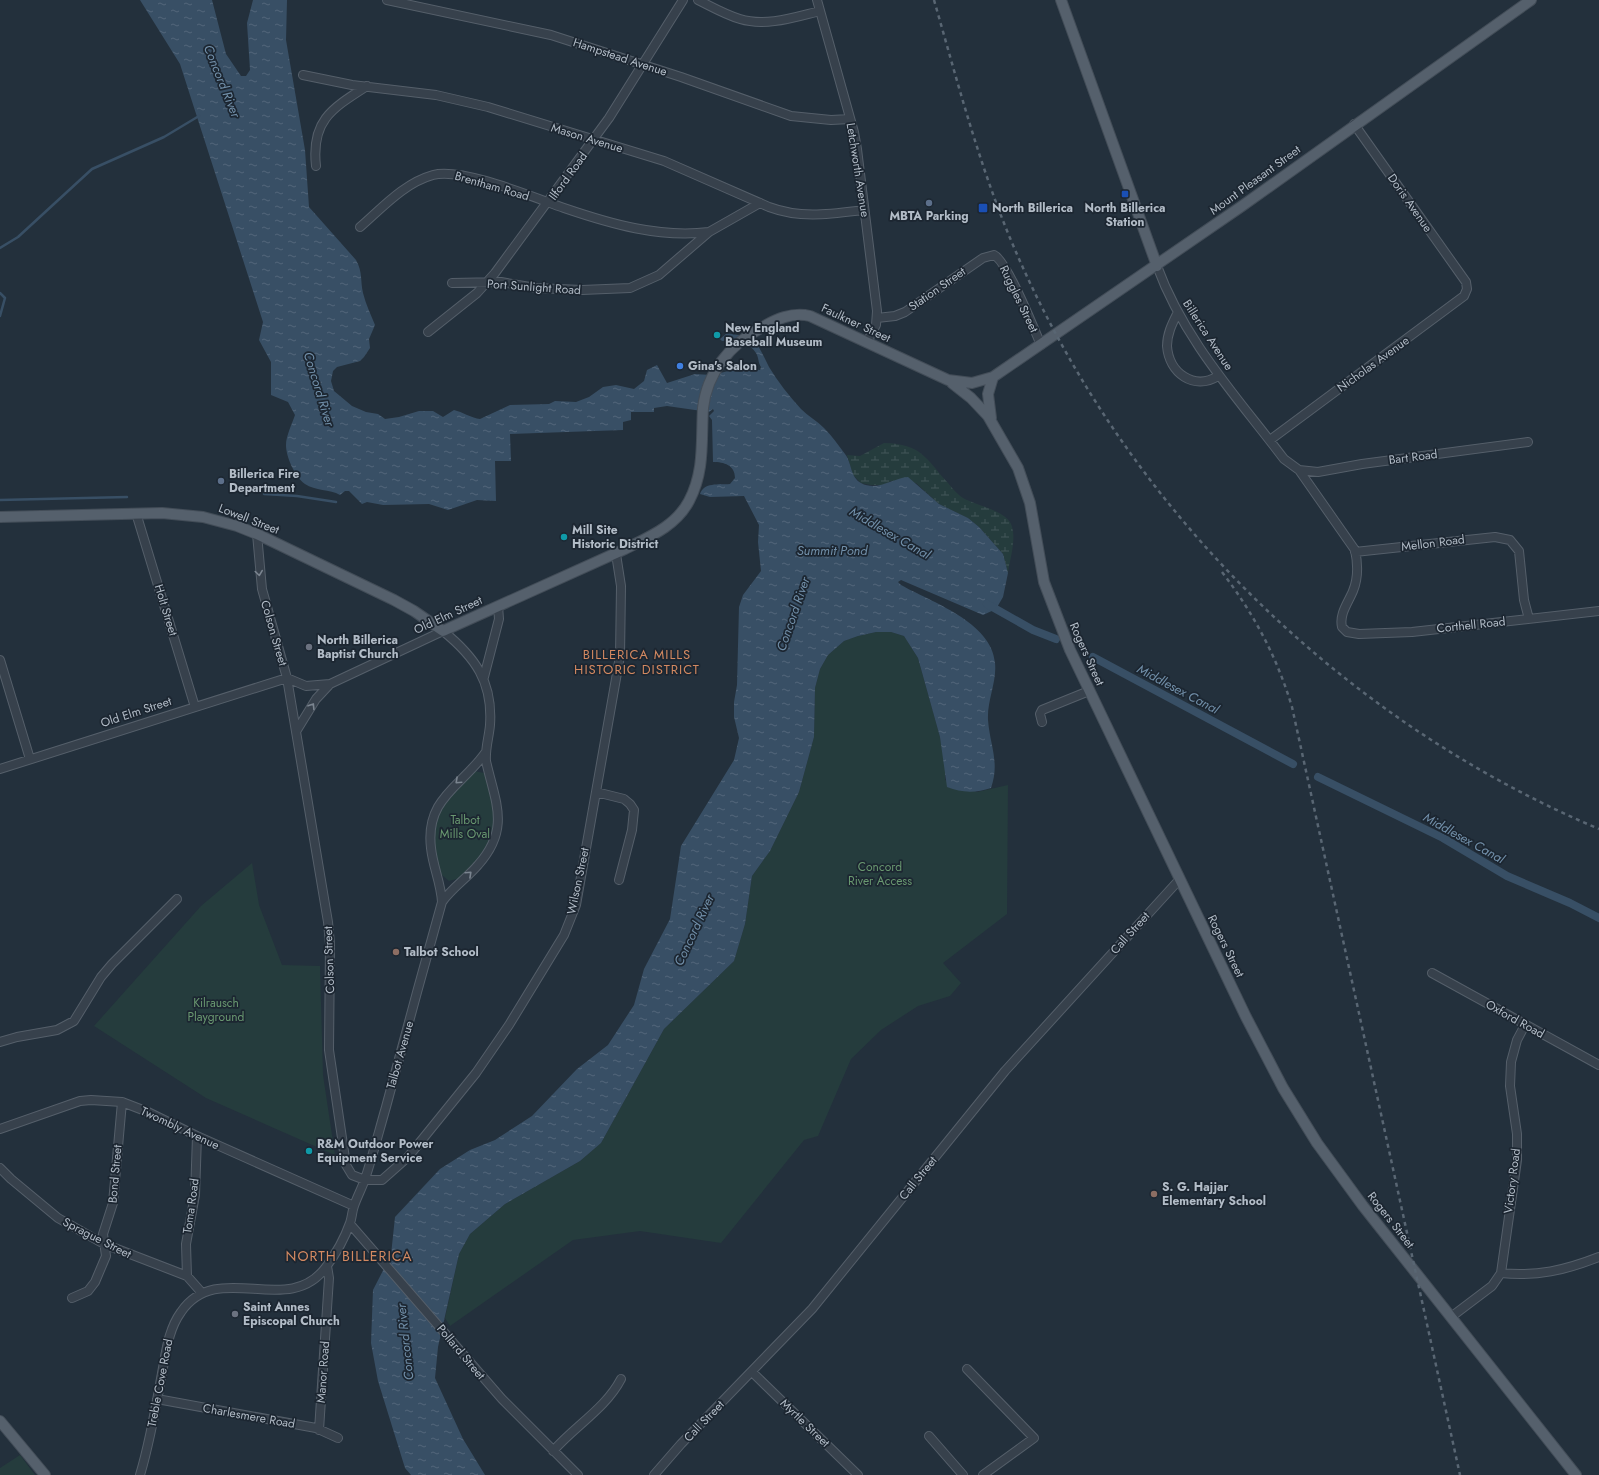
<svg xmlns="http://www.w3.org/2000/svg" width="1599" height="1475" viewBox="0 0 1599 1475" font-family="Jost,sans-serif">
<defs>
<pattern id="wetland-marsh" width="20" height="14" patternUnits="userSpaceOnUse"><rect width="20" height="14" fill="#253c3d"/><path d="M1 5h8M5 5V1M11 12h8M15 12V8" fill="none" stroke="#425658"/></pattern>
<pattern id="water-ripples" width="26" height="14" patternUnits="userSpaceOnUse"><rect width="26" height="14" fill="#384f65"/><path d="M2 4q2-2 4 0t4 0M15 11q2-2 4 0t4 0" fill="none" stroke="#52667a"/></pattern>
</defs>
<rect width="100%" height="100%" fill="#23303c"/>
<path fill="url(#wetland-marsh)" d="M884,443C922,444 925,458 948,483C952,488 958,495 963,498C975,505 1006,511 1011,524C1017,538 1010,558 1008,573L1003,554L979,527L968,518L939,504L916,483L891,481L884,485H871L861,483L853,475L847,455L860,456Z"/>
<path fill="#253c3d" d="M876,632H891L904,636L918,658L940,737L945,759V780L977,792L1008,785L1007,914L943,963L961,983L950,996L918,1006L881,1030L851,1059L818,1136L804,1140L721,1243L640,1231L573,1240L450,1326L445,1318L459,1254L470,1234L505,1204L580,1161L601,1143L664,1029L734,961L745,924L752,876L770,851L799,792L814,737L815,688L820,669L828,655L844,641L858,636Z
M474,771L484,773L491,779L498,802L491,847L460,878L449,881L436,870L431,848L437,809Z
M252,863L259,905L282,965L320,966L323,1075L335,1155L206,1098L94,1026L201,906Z
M20,1455L35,1475H0V1468Z"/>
<path fill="url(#water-ripples)" d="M140,0H212L226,54L241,76H246L250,70L247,23L253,0H287L286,40L305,150L309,207L356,260C363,273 360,280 363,293C366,305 371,315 375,325L369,339L370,348L364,357L360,361L337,367L333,371L331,381L334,391L352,406L366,412L378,414L385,419L399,417L419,411H433L443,417L454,410C462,412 472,418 480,419L510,405L549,404L555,401L576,402L589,397L603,387L616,385L634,389L644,381L647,370L657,365L667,383L695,374L711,375L742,368L760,370L761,367C758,363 759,358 756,353C750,342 732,339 722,341L720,339L727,333C734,335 745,335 751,339C760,345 764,358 769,367C778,382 789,396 801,409C808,416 817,421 824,428C832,436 839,446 845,454C852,463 850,477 861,483C877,492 893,478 908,477L939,504L968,518L979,527L1003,554L1008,573L1003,597L996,609L983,615L901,580L898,582L901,585C931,602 992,622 995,663C997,682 987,700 988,720C990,746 1000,762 991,788C976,793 962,793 947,787L940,737L918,658L904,636L891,632H876L858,636L844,641L828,655L820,669L815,688L814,737L799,792L770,851L752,876L745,924L734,961L664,1029L601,1143L580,1161L505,1204L470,1234L459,1254L438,1347L435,1378L463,1439L485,1475H411L405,1468L378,1381L371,1343L373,1290L391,1255L395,1217L440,1169L470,1150L495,1140L532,1116L577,1069L608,1045L634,1005L644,969L670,919L681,846L734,760L739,738L734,717V702L737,685L739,607L743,595L761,571L758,542L759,525L744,496L710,497L700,494C704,482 718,485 730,484L735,478C735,465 724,462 713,462L712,420L709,416L714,411L713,409L709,412L667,406L654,408V412H631V420L623,422V430L510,434L511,461H495L496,501L477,500L448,510L429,504L383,505L367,502L362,504L349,491H345L340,495C330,489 315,491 305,484C295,477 286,457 286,445C286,436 292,424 295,415L288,402L271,395V362L259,340L263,322L180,64Z"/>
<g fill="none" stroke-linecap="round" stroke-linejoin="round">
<path stroke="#384f65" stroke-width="2.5" d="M0,248L18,237L92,169L164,137L199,116
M0,293L5,298L0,316
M264,494L297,496L336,502
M0,500L127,497"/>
<path stroke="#384f65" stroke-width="8" d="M987,604L1033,630L1056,639
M1093,657L1293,764
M1318,777L1443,838L1507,876L1570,903L1599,918"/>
<defs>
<path id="minor" d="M387,0L551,35L681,77L791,116L831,120L850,119
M698,0C712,7 726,15 740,19C766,27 795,17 820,11
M817,0L854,132L857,149L877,311L876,325L867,342
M303,75L352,85L436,95L488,107L664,161L769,207C801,219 831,214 864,210
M316,166C311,121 331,109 367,86
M360,227C382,208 404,183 433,175C462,167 535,198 564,208C611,224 659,238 709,232
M1157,266C1184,340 1237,397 1284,459L1299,470L1355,550C1358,564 1358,579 1353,591C1348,603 1339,614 1342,627L1347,632L1359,634L1412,632L1599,611
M452,283L501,282L536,288L582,290L630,288L659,275L709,232L760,203
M1177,314C1172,324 1167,334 1167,346C1169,373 1194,391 1218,376
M877,318L895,316L905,312L983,258L994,255C1007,261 1034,329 1041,345
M428,332L477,293L495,273L609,118L683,0
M1270,440L1464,296L1467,289L1466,282L1354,124
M1299,470L1318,472L1362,464L1528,442
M136,513L195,707
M257,534L262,589L287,678L328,922L330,944L329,1050L346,1165L352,1175L365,1180H382L408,1157L476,1073L509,1025L564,935L576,905L620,656L621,586L616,554
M1355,552L1495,537L1510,540L1519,551L1524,600L1529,619
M0,660L30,759
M484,677L499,619L498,606
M1042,722L1040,714L1042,710L1089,691
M297,730L316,699L330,684
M0,769L287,678L306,686L330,684L443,631C475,657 493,682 490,725C489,737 485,749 486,761C495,802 511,828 478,865C467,878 452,888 442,902
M596,792L624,799L630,804L634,810L632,830L619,880
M1432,973L1599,1065
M0,1042L17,1037L57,1030L74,1021L101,977L112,964L177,899
M0,1129L80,1101L91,1100L122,1102L148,1112L197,1136L354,1206
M0,1168L11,1179L58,1218L104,1244L187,1276L202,1293
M350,1224L502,1399L578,1475
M1501,1273C1536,1277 1566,1270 1599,1257
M187,1276L186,1244L195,1195L197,1136
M72,1298L88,1291L95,1282L106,1256L103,1234L113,1203L122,1102
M1451,1317L1492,1286L1501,1273L1517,1160V1134L1510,1086L1511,1062L1517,1040L1525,1025
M967,1369L1034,1438L983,1475
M752,1372L858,1475
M157,1399L316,1428L338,1438
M319,1430L329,1278L327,1266
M929,1436L963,1475
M553,1451C575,1426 606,1408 621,1379
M140,1475C150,1442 156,1407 162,1373C166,1353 168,1330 181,1312C218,1258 288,1319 326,1267C335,1255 345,1237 350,1223C352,1218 352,1211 354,1206C357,1197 362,1188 365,1179C373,1155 379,1131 386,1107C404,1039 423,970 442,902C441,883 433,867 431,848C425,798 462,786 485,753
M654,1475L681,1444L812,1309L1005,1071L1179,880"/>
<path id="major" d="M1061,0L1157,266
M952,383L971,398L988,416L1018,468L1030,503L1044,582L1070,650L1246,1017L1283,1088L1317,1143L1363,1206L1576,1475
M991,418L988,394L993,377
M0,517L162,513L203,517L237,526L257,534L394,600L414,611L443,631L625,549C649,537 676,526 689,501C705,471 701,441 703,408C707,373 730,344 761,328C776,319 792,312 810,316L948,380L972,383L993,377L1242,206L1531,0
M0,1421L45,1475"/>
</defs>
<use href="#minor" stroke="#555f6a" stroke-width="10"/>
<use href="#major" stroke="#434d58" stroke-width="12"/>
<use href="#minor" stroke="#37414c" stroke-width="8"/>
<use href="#major" stroke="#55606c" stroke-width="10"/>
<path stroke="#596673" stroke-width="2.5" stroke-dasharray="4 4" stroke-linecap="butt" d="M934,0C957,80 978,161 1010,238C1121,503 1335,717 1599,829
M1222,572C1254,614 1277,657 1292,707L1460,1475"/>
</g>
<defs><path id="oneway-chevron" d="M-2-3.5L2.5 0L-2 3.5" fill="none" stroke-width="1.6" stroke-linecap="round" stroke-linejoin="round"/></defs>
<g stroke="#7b8590">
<use href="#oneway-chevron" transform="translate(259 573) rotate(82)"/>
<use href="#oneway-chevron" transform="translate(312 706) rotate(-58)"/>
<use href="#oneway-chevron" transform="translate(458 781) rotate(137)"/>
<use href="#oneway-chevron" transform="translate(469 874) rotate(-43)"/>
</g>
<g fill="#1a4fb4" stroke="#1c2631" stroke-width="1.5">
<rect x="1121" y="190" width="8" height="8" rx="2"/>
<rect x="978" y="203" width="10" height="10" rx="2"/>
</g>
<g fill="#5c6f8a" stroke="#1c2631" stroke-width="1.5">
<circle cx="929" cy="203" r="4"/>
<circle cx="221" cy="481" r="4"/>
</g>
<g fill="#0f9aa8" stroke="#1c2631" stroke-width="1.5">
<circle cx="717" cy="335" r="4"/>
<circle cx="564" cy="537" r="4"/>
<circle cx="309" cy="1151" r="4"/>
</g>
<circle fill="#3f7fe0" stroke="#1c2631" stroke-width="1.5" cx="680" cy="366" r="4"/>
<g fill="#6b7280" stroke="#1c2631" stroke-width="1.5">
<circle cx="309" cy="647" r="4"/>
<circle cx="235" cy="1314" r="4"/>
</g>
<g fill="#8d6e63" stroke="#1c2631" stroke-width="1.5">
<circle cx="396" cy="952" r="4"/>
<circle cx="1154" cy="1194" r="4"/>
</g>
<g text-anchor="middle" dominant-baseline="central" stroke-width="3.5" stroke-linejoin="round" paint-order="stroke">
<g font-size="12" fill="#b2bcc7" stroke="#1c2631">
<text transform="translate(620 57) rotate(18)">Hampstead Avenue</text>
<text transform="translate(587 138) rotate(17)">Mason Avenue</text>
<text transform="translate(858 170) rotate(81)">Letchworth Avenue</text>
<text transform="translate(568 176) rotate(-54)">Ilford Road</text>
<text transform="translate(1255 180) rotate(-36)">Mount Pleasant Street</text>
<text transform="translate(492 186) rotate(16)">Brentham Road</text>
<text transform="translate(1410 203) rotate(55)">Doris Avenue</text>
<text transform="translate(534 287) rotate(4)">Port Sunlight Road</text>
<text transform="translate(937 289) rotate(-35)">Station Street</text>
<text transform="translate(1019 299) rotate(64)">Ruggles Street</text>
<text transform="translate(856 323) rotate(25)">Faulkner Street</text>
<text transform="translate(1208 335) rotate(57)">Billerica Avenue</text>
<text transform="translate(1373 364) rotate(-36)">Nicholas Avenue</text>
<text transform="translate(1413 457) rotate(-7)">Bart Road</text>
<text transform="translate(249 519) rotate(21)">Lowell Street</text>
<text transform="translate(1433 543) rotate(-7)">Mellon Road</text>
<text transform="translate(166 610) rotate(73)">Holt Street</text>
<text transform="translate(448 615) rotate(-25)">Old Elm Street</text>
<text transform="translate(1471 625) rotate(-6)">Corthell Road</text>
<text transform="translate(274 633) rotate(74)">Colson Street</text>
<text transform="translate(1087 654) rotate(66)">Rogers Street</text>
<text transform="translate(136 712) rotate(-18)">Old Elm Street</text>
<text transform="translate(578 881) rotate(-78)">Wilson Street</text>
<text transform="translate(1130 933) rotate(-48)">Call Street</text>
<text transform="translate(1226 946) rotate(64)">Rogers Street</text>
<text transform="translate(329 960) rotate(-92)">Colson Street</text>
<text transform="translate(1515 1019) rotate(29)">Oxford Road</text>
<text transform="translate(400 1055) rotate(-74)">Talbot Avenue</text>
<text transform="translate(180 1128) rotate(25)">Twombly Avenue</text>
<text transform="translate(115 1174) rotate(-85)">Bond Street</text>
<text transform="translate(918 1178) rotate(-51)">Call Street</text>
<text transform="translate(1512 1181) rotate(-83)">Victory Road</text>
<text transform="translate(191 1206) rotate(-82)">Toma Road</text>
<text transform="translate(1391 1220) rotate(52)">Rogers Street</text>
<text transform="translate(97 1238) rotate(27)">Sprague Street</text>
<text transform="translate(461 1352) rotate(50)">Pollard Street</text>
<text transform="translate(323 1372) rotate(-86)">Manor Road</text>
<text transform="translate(160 1383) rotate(-79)">Treble Cove Road</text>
<text transform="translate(249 1416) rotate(10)">Charlesmere Road</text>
<text transform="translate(704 1421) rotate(-46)">Call Street</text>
<text transform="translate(805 1423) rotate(44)">Myrtle Street</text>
</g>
<g font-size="12" font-weight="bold" fill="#b2bcc7" stroke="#1c2631" text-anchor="start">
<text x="992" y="208">North Billerica</text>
<text x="1125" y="208" text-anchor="middle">North Billerica<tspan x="1125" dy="14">Station</tspan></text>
<text x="929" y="216" text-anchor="middle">MBTA Parking</text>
<text x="725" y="328">New England<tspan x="725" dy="14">Baseball Museum</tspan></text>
<text x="688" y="366">Gina's Salon</text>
<text x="229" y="474">Billerica Fire<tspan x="229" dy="14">Department</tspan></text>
<text x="572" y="530">Mill Site<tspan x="572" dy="14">Historic District</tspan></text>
<text x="317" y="640">North Billerica<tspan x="317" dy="14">Baptist Church</tspan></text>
<text x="404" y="952">Talbot School</text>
<text x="317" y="1144">R&amp;M Outdoor Power<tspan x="317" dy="14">Equipment Service</tspan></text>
<text x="1162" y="1187">S. G. Hajjar<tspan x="1162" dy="14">Elementary School</tspan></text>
<text x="243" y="1307">Saint Annes<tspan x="243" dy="14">Episcopal Church</tspan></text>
</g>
<g font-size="12" fill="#699870" stroke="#1c2631">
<text x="465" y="820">Talbot<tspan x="465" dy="14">Mills Oval</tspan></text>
<text x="880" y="867">Concord<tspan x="880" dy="14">River Access</tspan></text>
<text x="216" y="1003">Kilrausch<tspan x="216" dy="14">Playground</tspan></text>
</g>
<g font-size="13" font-style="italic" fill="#7290aa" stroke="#1c2631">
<text transform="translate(222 81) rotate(68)">Concord River</text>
<text transform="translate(319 389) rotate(73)">Concord River</text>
<text transform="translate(890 533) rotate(30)">Middlesex Canal</text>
<text x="832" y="550">Summit Pond</text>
<text transform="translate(793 614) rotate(-71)">Concord River</text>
<text transform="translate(1178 689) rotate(28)">Middlesex Canal</text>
<text transform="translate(1464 838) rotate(29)">Middlesex Canal</text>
<text transform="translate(694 930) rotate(-65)">Concord River</text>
<text transform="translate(405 1342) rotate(-96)">Concord River</text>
</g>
<g font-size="13" letter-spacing="1" fill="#d38961" stroke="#1c2631">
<text x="637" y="654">BILLERICA MILLS<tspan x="637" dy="15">HISTORIC DISTRICT</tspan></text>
</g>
<g font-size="14" letter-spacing="1" fill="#d38961" stroke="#1c2631">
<text x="349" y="1256">NORTH BILLERICA</text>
</g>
</g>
</svg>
